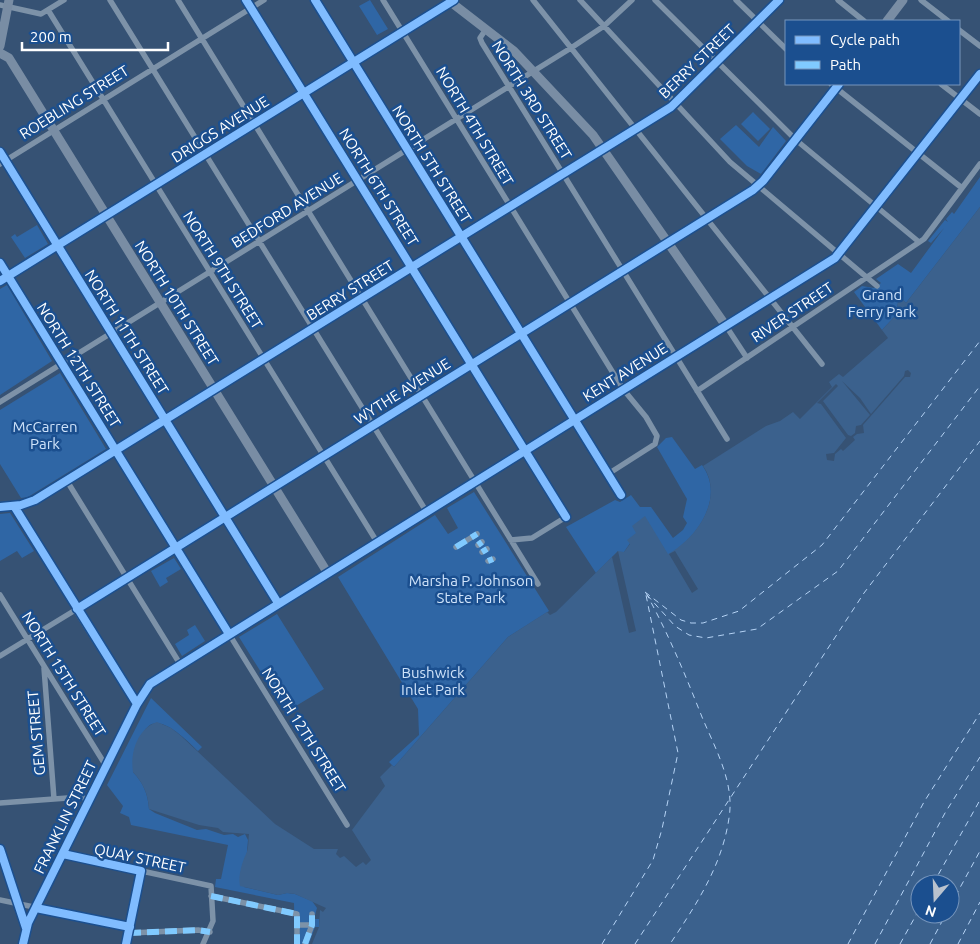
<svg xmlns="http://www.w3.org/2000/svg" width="980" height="944" viewBox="0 0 980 944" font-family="Ubuntu,sans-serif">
<rect width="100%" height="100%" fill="#365274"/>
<path fill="#2f66a5" d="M370,0L388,29L377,35L359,6Z
M753,112L770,129L758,141L741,124Z
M736,125L759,147L773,127L786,141L761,174L747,166L720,139Z
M980,177V207L906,303L899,296L896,315L882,330L854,292L862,286L874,288L881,283L876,279L898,264L911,273L944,228L931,243L928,241L945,220L948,222L946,219L952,212L954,214Z
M37,225L48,244L25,258L11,237L15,234L17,237Z
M7,285L52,361L0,395V289Z
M60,373L106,449L28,497L21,498L0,464V410Z
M672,437L695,469L702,465C724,495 701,532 675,551L698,589L637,533L624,552L612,557L596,573L566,527L615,500L620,502L631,495L640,507H651L673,538L683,530L687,523L683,517L687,499L657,447L666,438Z
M474,492L549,611L508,637L394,767L389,762L419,735L418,709L338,577L435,515L448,534L458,528L447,508Z
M10,513L34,551L22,558L17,551L0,561V514Z
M174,558L181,569L166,578L168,582L160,587L151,571Z
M277,614L324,689L286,712L239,637Z
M195,625L205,641L182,656L175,644L189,635L187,630Z
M151,698L202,747L198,751C186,740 155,706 143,734C137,745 136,760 133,772C143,783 148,793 149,809L155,813L197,830L206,829L224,835L233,834L238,837L245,834L248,840L244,887L278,895L287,893L295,894L312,901L317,908L314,919H319V927H315L309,944H295L294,903L215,887L216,879H221L228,845L131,825L129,817L120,813L123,806L107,785Z"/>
<path fill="#3b618d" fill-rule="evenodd" d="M980,207V944H312L319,927L320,910L323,912L326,908L295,894L287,893L278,895L240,886C238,875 242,863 246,854C249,849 248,840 249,834L223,832L218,828L199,825L149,809C148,793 143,783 133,772C130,753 137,729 157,722L171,728L180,735L275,824L314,849H338L336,854L340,858L344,856L356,867L363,862L366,865L371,860L352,830L385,786L380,777L392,765L394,767L508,637L547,612L550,615L556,612L618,551L624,552L630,544L627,540L636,533L632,526L645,516L668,554C697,538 725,498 703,466L766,426L780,421L793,412L800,419L832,387L829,382L839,374L843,377L888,338L882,330L896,315L899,296L906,303ZM920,884H950V914H920Z"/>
<path fill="#365274" d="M908,370L911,373L910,377H905L863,425L864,433L857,434L853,437L855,440L843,451L841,449L835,454L834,461L827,460L826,454L834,453L846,438L821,404L817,403L836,384L838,386L823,401L848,435L851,436L855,433L856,426L861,425L870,415L842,381L860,398L871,414L904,376L905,371Z
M618,551L636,631L629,633L612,557Z
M675,551L698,589L692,593L669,554Z"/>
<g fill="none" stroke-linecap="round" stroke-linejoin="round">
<path stroke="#b5d3f5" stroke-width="1" stroke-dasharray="6 5" stroke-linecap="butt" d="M645,592L681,620L691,623H703L739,611L822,545L980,341
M646,593C668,633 685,674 702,717C715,748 735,783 729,818C722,866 696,905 670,944
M647,595L675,626L689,635L706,638L757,629L838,571L980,386
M933,884L980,800
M950,906L980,851
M602,944L653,860L662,829L678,753L646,595
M635,944L864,593L980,441
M848,944L924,802L980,713
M875,944L945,813L980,757
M900,944L920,908
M930,944L946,914
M958,944L980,902"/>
<path stroke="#7d92a8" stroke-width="5.5" d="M110,0L426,511
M178,0L538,584
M246,0L566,517L532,538L511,540
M315,0L621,495
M383,0L623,389L646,417L657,436L655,444L608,474
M533,0L822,364
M580,0L730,162L877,286
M655,0L796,140L919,242
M736,0L786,49
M838,0L864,21
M921,0L948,21
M0,5L41,14L64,0
M48,10L377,542
M486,29L480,38L482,43L727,439
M959,30L980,46
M831,84L962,188
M941,84L980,114
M0,164L264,0
M0,263L347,825
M0,281L453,1
M726,326L747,358
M697,391L924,239L980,164
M0,402L571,48L604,26L632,0
M67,481L180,664
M0,507L21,505L35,500L671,107L779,0
M478,545L482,542
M456,547L477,534
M482,552L487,549
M488,561L493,559
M0,595L106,766
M0,656L77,609L14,506
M44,668L54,799
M0,803L81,797L90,800
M0,849L26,928
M63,854L211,886L213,921L203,944
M211,896L297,914V944
M0,900L130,927
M297,925H312
M129,933L198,930L210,932
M126,944L141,871
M305,944L312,925V914"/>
<path stroke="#798da4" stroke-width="9" d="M448,0L514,51L593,135L726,326
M887,21L903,0
M0,46L9,0
M0,53L9,58L327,572
M0,152L278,603
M137,704L77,609L753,190L763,181L839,84
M23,944L28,923L137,704L150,684L835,258L980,74"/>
<path stroke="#80caff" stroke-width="6" stroke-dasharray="12 6" stroke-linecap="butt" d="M478,545L482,542
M456,547L477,534
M482,552L487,549
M488,561L493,559
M211,896L297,914V944
M129,933L198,930L210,932
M305,944L312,925V914"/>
<defs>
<path id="cycleway" d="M246,0L566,517
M315,0L621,495
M0,152L278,603
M0,263L229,634
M0,281L454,0
M14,506L137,704
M0,507L21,505L35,500L671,107L779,0
M77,609L753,190L763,181L839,84
M0,849L26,928
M63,854L141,871L126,944
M36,908L130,927
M23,944L28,923L137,704L150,684L835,258L980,74"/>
</defs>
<use href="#cycleway" stroke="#1b4f8f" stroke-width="11"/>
<use href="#cycleway" stroke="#80bcff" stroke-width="8"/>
</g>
<g text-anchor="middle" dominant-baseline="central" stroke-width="5" stroke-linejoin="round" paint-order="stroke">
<g font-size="15" fill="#fff" stroke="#1b4f8f">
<text transform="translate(697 61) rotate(-44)">BERRY STREET</text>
<text transform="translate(532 100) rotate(58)">NORTH 3RD STREET</text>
<text transform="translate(74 102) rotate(-32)">ROEBLING STREET</text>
<text transform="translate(475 126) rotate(59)">NORTH 4TH STREET</text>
<text transform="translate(220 129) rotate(-32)">DRIGGS AVENUE</text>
<text transform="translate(432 164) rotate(58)">NORTH 5TH STREET</text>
<text transform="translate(379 187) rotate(58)">NORTH 6TH STREET</text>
<text transform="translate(287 210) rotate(-32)">BEDFORD AVENUE</text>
<text transform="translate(223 270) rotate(58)">NORTH 9TH STREET</text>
<text transform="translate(350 290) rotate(-32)">BERRY STREET</text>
<text transform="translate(177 303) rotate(58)">NORTH 10TH STREET</text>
<text transform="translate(792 312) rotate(-34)">RIVER STREET</text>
<text transform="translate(127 332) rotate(58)">NORTH 11TH STREET</text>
<text transform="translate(79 365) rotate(58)">NORTH 12TH STREET</text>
<text transform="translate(625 372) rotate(-32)">KENT AVENUE</text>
<text transform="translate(402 391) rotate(-32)">WYTHE AVENUE</text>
<text transform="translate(64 674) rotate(58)">NORTH 15TH STREET</text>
<text transform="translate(304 730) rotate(58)">NORTH 12TH STREET</text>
<text transform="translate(36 733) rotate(-95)">GEM STREET</text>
<text transform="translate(65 817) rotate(-64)">FRANKLIN STREET</text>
<text transform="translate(140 858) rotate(12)">QUAY STREET</text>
</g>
<g font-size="15" fill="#cfe3fa" stroke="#1b4f8f">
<text x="882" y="294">Grand<tspan x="882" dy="17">Ferry Park</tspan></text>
<text x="45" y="426">McCarren<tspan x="45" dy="17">Park</tspan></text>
<text x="471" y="580">Marsha P. Johnson<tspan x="471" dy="17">State Park</tspan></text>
<text x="433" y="672">Bushwick<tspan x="433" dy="17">Inlet Park</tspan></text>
</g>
</g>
<rect x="785" y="20" width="175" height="65" fill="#1b4f8f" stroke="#7695bc"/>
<rect x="795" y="36" width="25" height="8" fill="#80bcff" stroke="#7695bc"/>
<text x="830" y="45" font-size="15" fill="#ffffff">Cycle path</text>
<rect x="795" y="61" width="25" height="8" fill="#80caff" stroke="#7695bc"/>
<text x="830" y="70" font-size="15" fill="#ffffff">Path</text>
<g transform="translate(935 899) rotate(199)"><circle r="24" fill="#1b4f8f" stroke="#7695bc"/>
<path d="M0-4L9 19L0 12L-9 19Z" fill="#b9c2ce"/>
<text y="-8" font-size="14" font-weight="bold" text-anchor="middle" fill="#ffffff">N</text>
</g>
<path d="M22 42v8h146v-8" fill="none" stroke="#ffffff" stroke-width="2.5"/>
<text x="30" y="42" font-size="15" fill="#ffffff" stroke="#1b4f8f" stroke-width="4" paint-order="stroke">200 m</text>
</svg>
